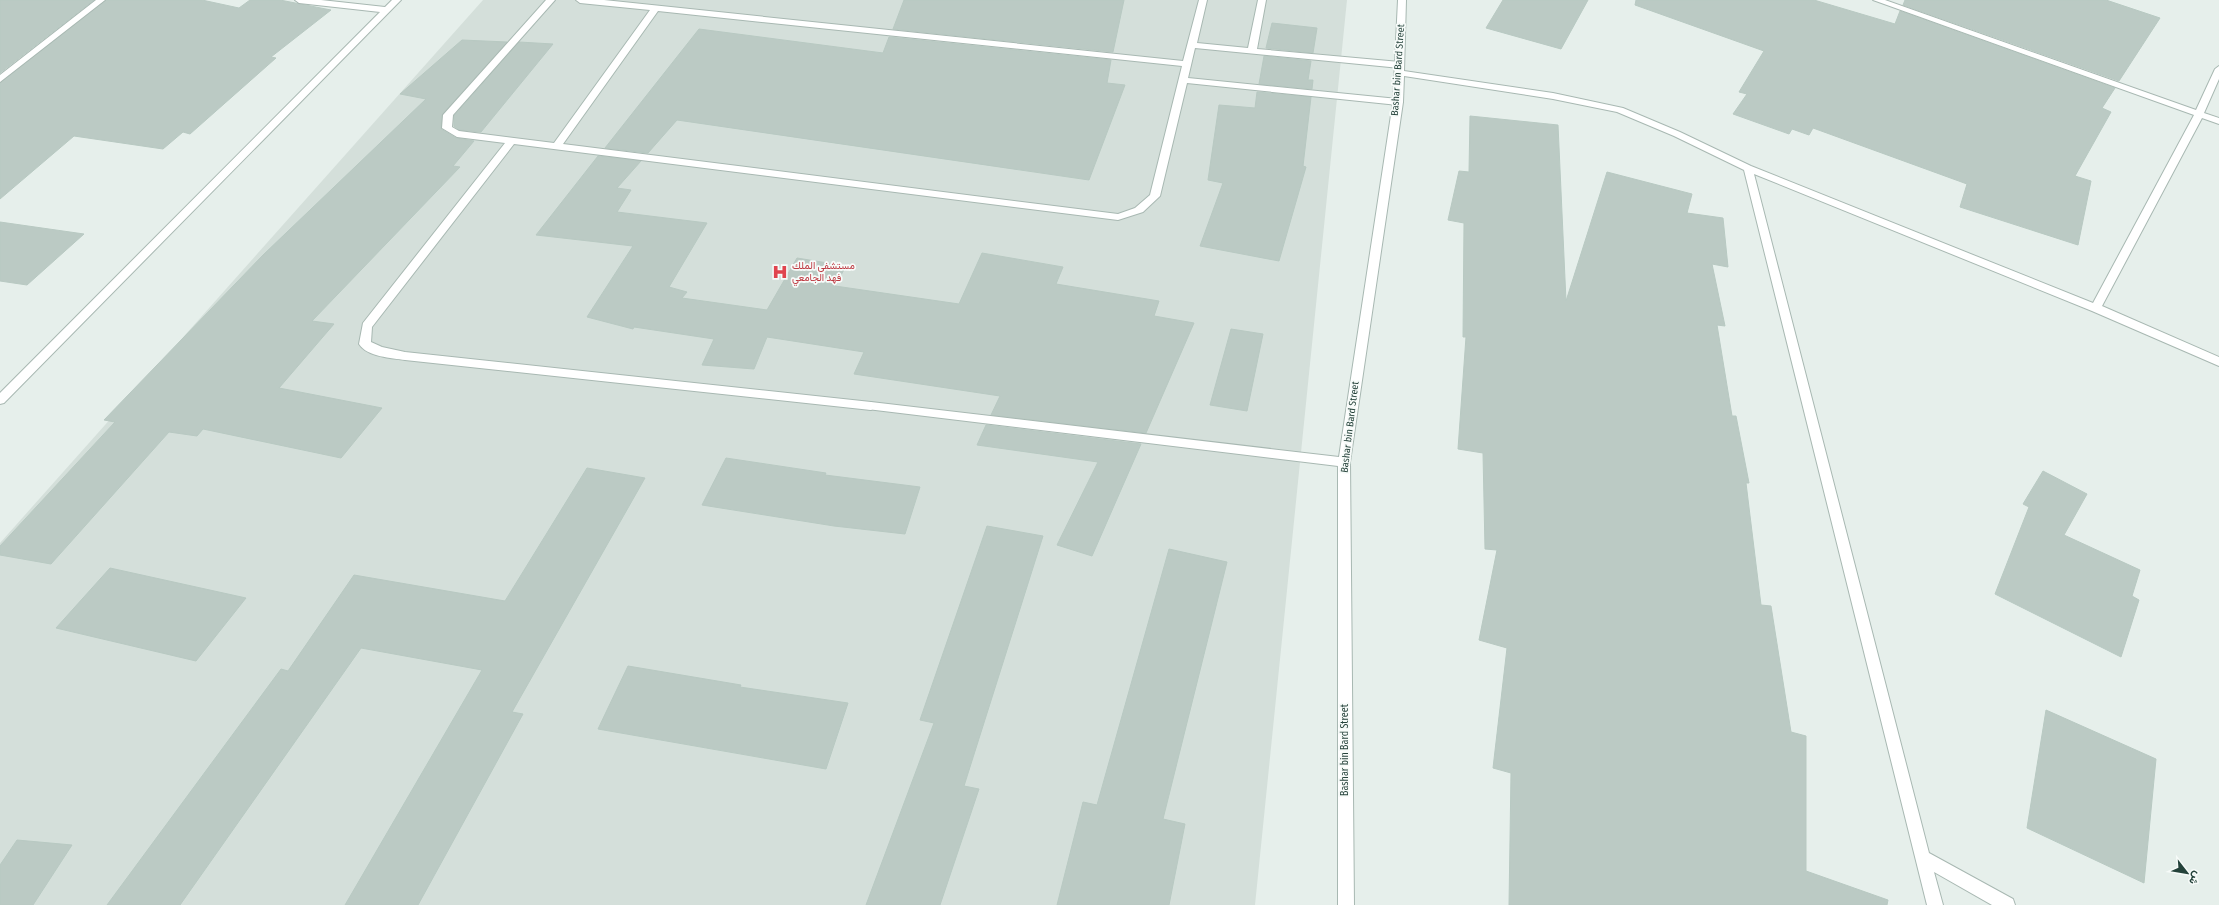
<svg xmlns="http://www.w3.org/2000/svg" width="2219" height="905" viewBox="0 0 2219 905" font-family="'Fira Sans Condensed',Vazirmatn,sans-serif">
<rect width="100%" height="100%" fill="#e6efeb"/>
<path fill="#d4dfda" d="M483,0H1347L1255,905H0V543Z"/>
<path fill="#bbcac4" stroke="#b8c9c2" d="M0,0H94L0,73Z
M106,0H202L239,8L250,0H280L331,10L271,57L276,58L190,134L183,132L163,149L74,136L0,199V83Z
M904,0H1124L1113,52L893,29Z
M1503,0H1588L1561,49L1486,28Z
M1636,0H1814L1895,24L1900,11L2115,88L2102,108L2111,112L2075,176L2091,181L2078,245L1960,207L1967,184L1813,128L1809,135L1792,129L1789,134L1733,114L1747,94L1739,92L1764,51L1635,5Z
M1905,0H2106L2160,18L2119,81L1903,5Z
M1272,23L1317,28L1313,53L1266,48Z
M699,29L883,53L889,37L1111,60L1107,83L1125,85L1089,180L677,120L648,153L605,148Z
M462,40L507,42L442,115L441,129L456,138L474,141L453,166L460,167L312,321L334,324L279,388L382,408L341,458L203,429L197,436L169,432L51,564L0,555V546L115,422L104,420L263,255L426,99L400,94Z
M519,42L553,44L481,132L459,130L454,126V116Z
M1264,56L1311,61L1308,80H1313L1312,89L1259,84Z
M1257,92L1311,97L1303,166L1306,167L1279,261L1200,246L1223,183L1208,180L1219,105L1255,108Z
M1470,116L1558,125L1566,301L1607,172L1692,194L1687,213L1723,218L1728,267L1712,264L1725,326L1717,325L1732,416H1736L1749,483H1746L1761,605L1771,606L1791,732L1806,736V871L1888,900L1887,905H1509L1511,773L1493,768L1507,648L1479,640L1497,550L1485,549L1483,453L1458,449L1466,337H1463L1464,223L1448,220L1459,171L1469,172Z
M598,156L641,161L617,188L631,190L617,212L707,223L669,287L687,292L682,298L767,310L797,258L846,266L835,286L959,304L982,253L1063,267L1056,284L1159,301L1154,316L1194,323L1146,433L991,415L1000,396L854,374L864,352L767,337L754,369L702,365L714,339L634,327L633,329L587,317L633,246L536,235Z
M0,222L84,234L27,285L0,281Z
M1231,329L1263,334L1247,411L1210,405Z
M986,425L1141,444L1092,556L1057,545L1098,462L977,445Z
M726,458L826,473L825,475L920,487L905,534L834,526L702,505Z
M587,468L645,478L512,712L523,714L418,905H345L482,670L361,648L180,905H107L281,669L288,671L354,575L505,601Z
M2043,471L2087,494L2064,535L2140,570L2132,596L2139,600L2121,657L1995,594L2029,507L2023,504Z
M987,526L1043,536L964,786L979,789L940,905H866L934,723L920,720Z
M1169,549L1227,562L1163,819L1185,824L1169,905H1057L1083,802L1097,805Z
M110,568L246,598L196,661L56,628Z
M628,666L741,685L740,687L848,703L826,769L598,729Z
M2046,710L2156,759L2144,883L2027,828Z
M17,840L72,845L33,905H0V865Z"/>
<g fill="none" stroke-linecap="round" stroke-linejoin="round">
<defs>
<path id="lane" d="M546,0H555L453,115L452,127L459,131L554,143L650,10L580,3L576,0H604L1183,61L1199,0H1207L1197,43L1248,48L1258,0H1266L1257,49L1400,62L1404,65L1400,68L1195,48L1188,78L1398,99L1403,102L1398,105L1187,83L1160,196L1143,212L1118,220L514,144L372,327L371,342L382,347L405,352L871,402L877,406L871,410L405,360C392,358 367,357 359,344L363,323L505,143L457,137L442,128L443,115ZM658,11L1182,66L1150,195L1135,208L1118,214L563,144Z"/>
<path id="street" d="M96,0H105L0,82V75Z
M295,0H321L385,7L392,0H401L4,403L0,404V393L380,12L299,3Z
M1398,0H1406L1404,71L1553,93L1623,108L1680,132L1751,166L2093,303L2194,115L1873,0H1885L2196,110L2215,69L2219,66V79L2204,113L2219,118V124L2202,118L2102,306L2219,357V366L2092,311L1754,174L1929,853L2013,899L2015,905H1992L1934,872L1943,905H1927L1744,170L1674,136L1617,112L1553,99L1404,76L1403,102L1350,462L1354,905H1338V466L867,409L865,406L871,402L1339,457L1393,102Z"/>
</defs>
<use href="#lane" stroke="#a8b8b2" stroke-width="2"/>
<use href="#street" stroke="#a8b8b2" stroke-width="2"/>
<use href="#lane" fill="#fff" fill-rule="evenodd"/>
<use href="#street" fill="#fff" fill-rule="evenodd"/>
</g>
<defs>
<symbol id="hospital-bare" viewBox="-9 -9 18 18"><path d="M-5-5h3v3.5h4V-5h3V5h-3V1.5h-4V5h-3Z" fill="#e0444e" stroke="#f7fbf9" stroke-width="2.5" paint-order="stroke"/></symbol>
</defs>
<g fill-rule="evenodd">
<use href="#hospital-bare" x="769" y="261" width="22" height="22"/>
</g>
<g text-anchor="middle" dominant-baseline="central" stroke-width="3.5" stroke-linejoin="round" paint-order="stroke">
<g font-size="10" fill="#24423a" stroke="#f7fbf9">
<text transform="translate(1398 70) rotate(-86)">Bashar bin Bard Street</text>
<text transform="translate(1350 427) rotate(-83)">Bashar bin Bard Street</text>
<text transform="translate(1345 750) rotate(-90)">Bashar bin Bard Street</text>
</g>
<g font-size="10" fill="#be3a42" stroke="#f7fbf9" text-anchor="start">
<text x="792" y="266">مستشفي الملك<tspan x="792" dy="12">فهد الجامعي</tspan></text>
</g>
</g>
<g transform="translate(2187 873) rotate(121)" stroke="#f7fbf9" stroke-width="3" paint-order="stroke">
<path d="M0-3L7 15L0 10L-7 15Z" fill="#24423a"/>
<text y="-6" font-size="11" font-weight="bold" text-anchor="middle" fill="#24423a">ش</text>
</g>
</svg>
